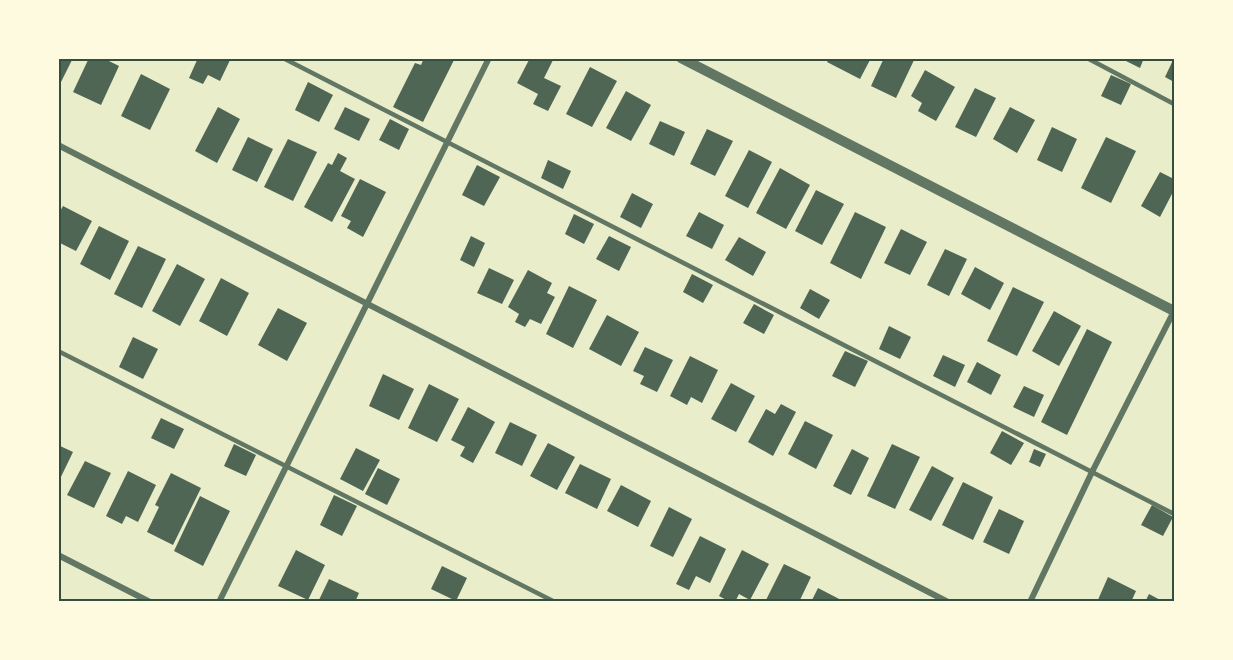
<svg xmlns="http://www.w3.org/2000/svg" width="1233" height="660" viewBox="0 0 1233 660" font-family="'Titillium Web',sans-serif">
<rect width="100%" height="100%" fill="#e9edc9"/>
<path fill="#4f6655" d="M58,58H73L61,82L58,81Z
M89,58H103L119,66L101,105L73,92Z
M198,58H231L220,81L208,75L203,84L189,78Z
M424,58H455L423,122L393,107L415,63L421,65Z
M530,58H554L544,78L561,86L548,111L533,104L538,94L517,83Z
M829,58H871L860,79L827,62Z
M884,58H915L896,98L871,86Z
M1120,58H1144L1140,68Z
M1174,58V82L1165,77Z
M590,67L617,81L592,127L566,114Z
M925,70L955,87L936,121L918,111L922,103L911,96Z
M141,74L170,89L150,130L121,116Z
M1111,75L1131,84L1121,105L1101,96Z
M308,82L333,95L319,122L295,110Z
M975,88L996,98L976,137L955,127Z
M626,91L651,105L631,141L606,128Z
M218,107L240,119L217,163L195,151Z
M345,107L370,119L359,141L334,129Z
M1010,107L1035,120L1017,153L993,139Z
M390,119L409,129L399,150L379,140Z
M660,121L685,132L674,156L649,144Z
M1052,127L1077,139L1062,172L1037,160Z
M707,129L733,141L715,176L690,164Z
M248,137L273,149L257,182L232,170Z
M1106,137L1136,151L1111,203L1081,188Z
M288,139L317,152L293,201L264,187Z
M749,150L772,162L748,208L725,196Z
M338,153L347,158L340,171L355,179L332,222L304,207L328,163L332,165Z
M548,160L571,171L563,189L541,178Z
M477,165L500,177L484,206L462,195Z
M780,168L810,185L786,229L756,213Z
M1160,172L1174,179V190L1160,217L1141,206Z
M360,179L386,192L363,237L347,228L351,221L341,216Z
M816,190L844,204L822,245L795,231Z
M632,193L653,204L641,228L620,217Z
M63,206L92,221L76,251L58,242V215Z
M699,212L724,225L712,249L686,236Z
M855,212L886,227L861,279L830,263Z
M574,214L594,224L584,244L565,234Z
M99,226L129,241L110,280L80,264Z
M901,229L927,242L910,275L884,263Z
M471,236L485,243L474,267L460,260Z
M609,236L631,247L619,271L596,259Z
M739,237L766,252L753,276L725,260Z
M138,246L166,259L142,308L114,294Z
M945,249L967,259L949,296L927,285Z
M177,264L205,279L180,326L152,311Z
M975,267L1004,283L990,310L961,294Z
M489,268L514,280L502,304L477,293Z
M528,270L552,283L547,293L555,297L541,324L530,319L525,327L515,322L519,314L508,307Z
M692,274L713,285L703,303L683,292Z
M221,278L249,293L227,336L199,321Z
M569,286L597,300L573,348L546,334Z
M1013,287L1044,302L1017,356L987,341Z
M810,289L830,300L819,319L800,308Z
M754,304L774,315L764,334L743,323Z
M278,308L307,323L287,361L258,345Z
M1054,311L1081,326L1059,366L1032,351Z
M607,315L639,332L621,366L589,349Z
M889,326L911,337L900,359L879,349Z
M1087,329L1112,342L1067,435L1041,422Z
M133,337L158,349L143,379L119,367Z
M645,347L673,360L657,392L640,384L644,376L633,371Z
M845,351L868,361L855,387L832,376Z
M943,355L965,365L955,387L933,376Z
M690,356L718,370L702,403L691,397L687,405L670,396Z
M977,362L1001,375L991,395L967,382Z
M383,374L414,389L399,420L369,406Z
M731,383L755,396L736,432L711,419Z
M429,384L459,399L437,442L408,428Z
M1024,386L1044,395L1034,417L1013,407Z
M781,404L796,412L773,456L748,442L766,409L775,414Z
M468,407L495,422L473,463L460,456L465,447L451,440Z
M161,418L184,429L174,449L151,438Z
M805,421L833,435L816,469L788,454Z
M510,422L537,435L522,466L495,453Z
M1002,431L1024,443L1011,465L990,453Z
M548,443L575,457L557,490L530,476Z
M234,444L256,455L246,476L224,466Z
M892,444L920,457L895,509L867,496Z
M58,445L73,452L58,483Z
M356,448L380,460L363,491L340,479Z
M852,449L869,458L851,495L833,486Z
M1034,449L1046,454L1040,467L1029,462Z
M85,461L111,473L94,508L67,495Z
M580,464L611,479L597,509L565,493Z
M932,466L954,478L931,521L909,510Z
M378,468L400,479L387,505L365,494Z
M128,471L156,485L138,522L126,516L122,524L106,516Z
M171,473L201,488L173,545L147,532L159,507L155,505Z
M963,482L993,497L973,540L942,525Z
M621,485L651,501L638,527L607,511Z
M334,495L357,506L342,536L320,525Z
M200,496L230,511L203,566L174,551Z
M1152,505L1173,517L1163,536L1141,525Z
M669,507L692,519L673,557L650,546Z
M999,509L1024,521L1009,554L983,542Z
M700,536L726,549L710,583L696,576L689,590L676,584Z
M296,550L325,565L308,600L278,586Z
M742,550L769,564L750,600L739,594L735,602H730L719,596Z
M784,564L811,577L799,602H765Z
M442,566L467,578L456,601L431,589Z
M1108,577L1136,591L1131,602H1097Z
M329,579L359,593L355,602H318Z
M818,588L845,602H811Z
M1149,594L1164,602H1145Z"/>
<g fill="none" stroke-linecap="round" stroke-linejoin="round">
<path stroke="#617663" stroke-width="4.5" d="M283,58L1174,514
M1087,58L1174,104
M58,351L555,602"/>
<path stroke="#617663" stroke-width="6" d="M58,145L948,602
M58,555L150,602
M219,602L489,58
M1030,602L1092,472L1174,311"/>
<path stroke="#617663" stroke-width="10" d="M681,58L1174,311"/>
</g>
<rect width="1233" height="660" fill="none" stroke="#fefae0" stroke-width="120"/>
<rect x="60" y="60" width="1113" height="540" fill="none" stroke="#344e41" stroke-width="2"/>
</svg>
